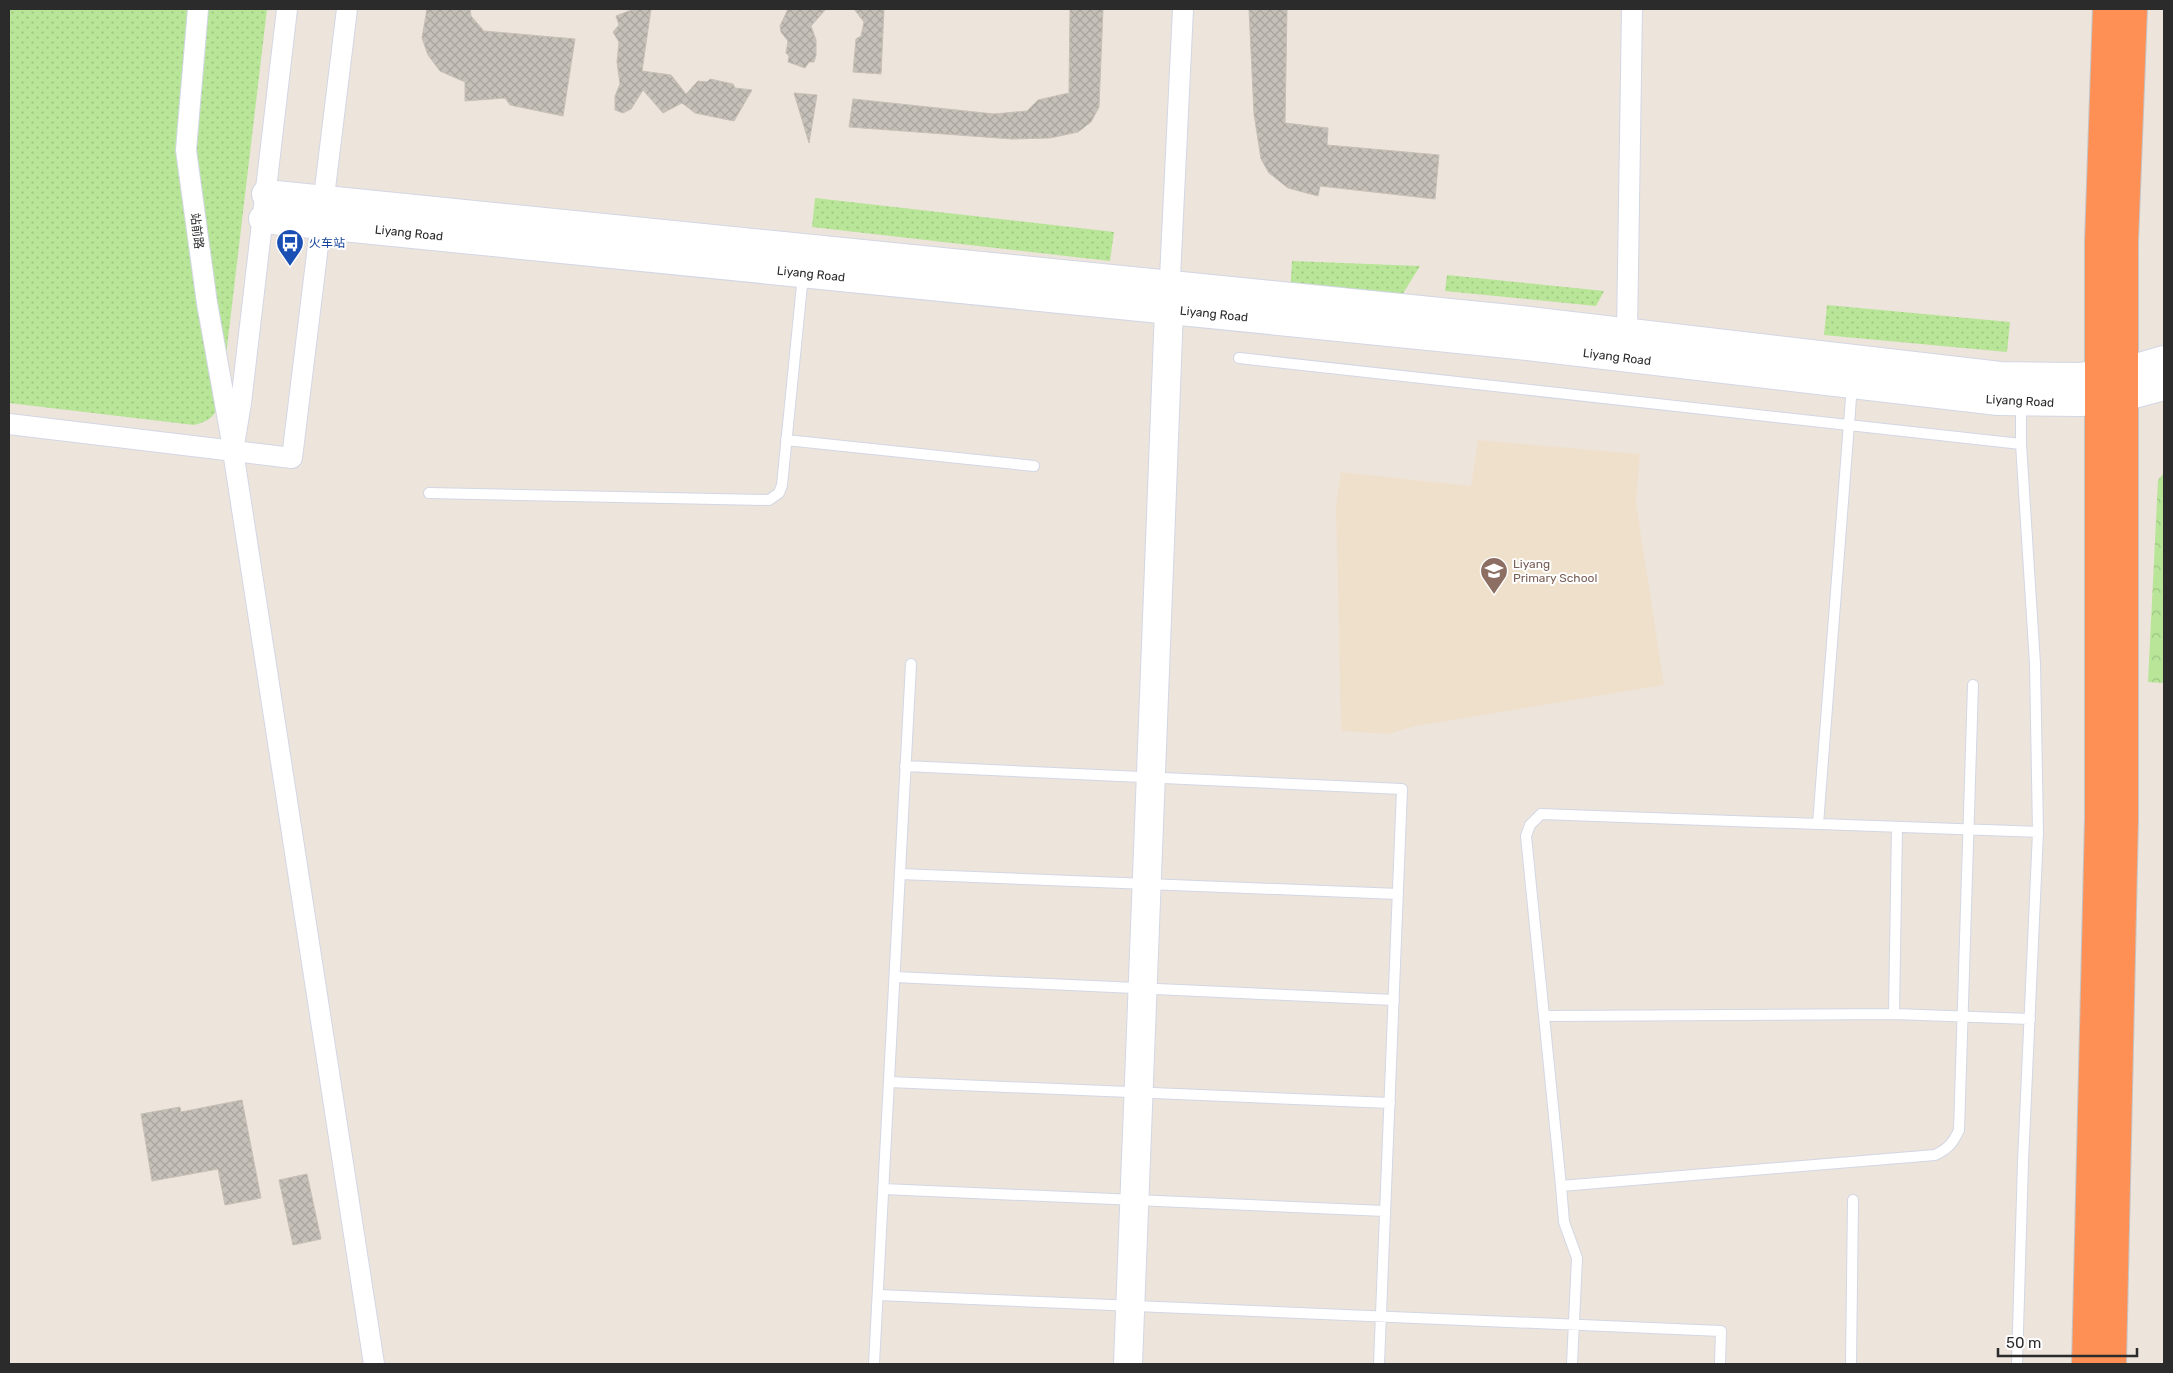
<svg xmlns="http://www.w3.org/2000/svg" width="2173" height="1373" viewBox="0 0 2173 1373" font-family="Rubik,'Noto Sans SC',sans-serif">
<defs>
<pattern id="grass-dots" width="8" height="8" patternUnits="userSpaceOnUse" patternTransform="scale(1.25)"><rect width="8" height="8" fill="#b8e597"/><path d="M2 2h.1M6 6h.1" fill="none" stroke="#9ec582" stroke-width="1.8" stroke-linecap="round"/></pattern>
<pattern id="forest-crowns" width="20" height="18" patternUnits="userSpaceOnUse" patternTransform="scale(1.25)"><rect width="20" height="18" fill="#b8e597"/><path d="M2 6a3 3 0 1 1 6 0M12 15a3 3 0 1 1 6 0" fill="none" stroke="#9ec582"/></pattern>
<pattern id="building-cross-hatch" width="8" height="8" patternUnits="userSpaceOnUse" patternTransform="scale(1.25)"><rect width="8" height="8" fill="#c5c0b8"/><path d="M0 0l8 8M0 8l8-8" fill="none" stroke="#a9a59e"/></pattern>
</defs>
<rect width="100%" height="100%" fill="#ede4dc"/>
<path fill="#efe0cb" d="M1478,440L1640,454L1636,502L1664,685L1411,727L1389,734L1341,731L1336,505L1341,472L1471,486Z"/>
<path fill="url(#grass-dots)" d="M9,9H267L221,398C215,416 212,420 194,425L9,403Z
M815,198L1114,232L1110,261L812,227Z
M1292,261L1420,266L1399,300L1290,295Z
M1447,275L1604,291L1596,306L1445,291Z
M1827,305L2010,322L2007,352L1824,335Z"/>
<path fill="url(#forest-crowns)" d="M2164,473V683L2148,682L2158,480Z"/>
<path fill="url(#building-cross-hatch)" stroke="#c8c0b6" d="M427,9H470L471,16L484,31L575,39L563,116L510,105L505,98L465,101V82L440,71L428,55L422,38Z
M634,9H651L642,71L671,75L686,94L698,81L707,82L710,79L733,84L735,88L752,90L734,121L695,113L682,103L663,113L643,90L631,109L623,113L615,110V96L620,84L617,62L619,42L613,32L619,25L616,16Z
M788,9H826L811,26L816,40V55L814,62H809L805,68L788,62L789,56L786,53L788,41L781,32L780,26Z
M854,9H884L881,74L853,72L856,39L861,36L864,22Z
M1070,9H1103L1099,107L1091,122L1078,132L1050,138L1012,139L849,127L853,99L994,114L1027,111L1038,100L1069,93Z
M1249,9H1287L1285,123L1328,128L1327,145L1439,155L1435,199L1320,186L1318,196L1288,188L1269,173L1261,159L1254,114Z
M794,93L817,95L809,143Z
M242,1100L261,1198L225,1205L218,1169L152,1181L141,1114L180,1107L181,1112Z
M307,1174L321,1239L293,1245L279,1180Z"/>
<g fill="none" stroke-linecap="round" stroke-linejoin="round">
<defs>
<path id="lane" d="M1239,358L2021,444
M786,440L1034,466
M429,493L769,500L779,493L782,485L803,275
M1973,685L1959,1130C1953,1143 1948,1149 1935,1155L1561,1186L1526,836L1530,825L1541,814C1706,820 1872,826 2038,832
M905,766L1402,789L1379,1364
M1818,824L1852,385
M900,874L1398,894
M895,977L1394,1000
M1894,1014L1897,827
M1544,1016L1894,1014L2030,1019
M889,1082L1390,1103
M1561,1186L1564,1222L1577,1258L1572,1364
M883,1189L1385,1211
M878,1295L1721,1331L1720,1364
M874,1364L911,664
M1851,1364L1853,1200
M2017,1364L2023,1162L2038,832L2035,664L2021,444V403"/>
<path id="street" d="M198,9L186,150L207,303L231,437
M287,9L241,403L233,451L374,1364
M1169,298L1183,9
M1627,333L1632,9
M9,424L292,458L347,9"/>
<path id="secondary" d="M266,194L1520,320L2000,376L2079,377L2119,373L2164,360
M263,219L1518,345L1998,401L2081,402L2123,397L2164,386
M1128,1364L1169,310"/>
<path id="highway" d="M2086,1364L2099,819V242L2107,9
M2112,1364L2124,819V242L2133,9"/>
</defs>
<use href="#lane" stroke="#d2d7e4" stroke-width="12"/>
<use href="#street" stroke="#d2d7e4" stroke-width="22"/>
<use href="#secondary" stroke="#d2d7e4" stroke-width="30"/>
<use href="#highway" stroke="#c4c4c4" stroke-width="30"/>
<use href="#lane" stroke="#fff" stroke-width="10"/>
<use href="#street" stroke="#fff" stroke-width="20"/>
<use href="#secondary" stroke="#fff" stroke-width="28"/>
<use href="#highway" stroke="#ff9055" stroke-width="28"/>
</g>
<defs>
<symbol id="bus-pin" viewBox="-11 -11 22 30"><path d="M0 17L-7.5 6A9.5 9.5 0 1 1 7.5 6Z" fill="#1a4fb4" stroke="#fff"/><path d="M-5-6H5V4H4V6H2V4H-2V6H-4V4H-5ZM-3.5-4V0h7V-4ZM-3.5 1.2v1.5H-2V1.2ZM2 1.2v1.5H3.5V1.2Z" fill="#fff"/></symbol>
<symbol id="school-pin" viewBox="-11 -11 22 30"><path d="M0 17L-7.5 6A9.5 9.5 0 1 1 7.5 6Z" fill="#8d6e63" stroke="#fff"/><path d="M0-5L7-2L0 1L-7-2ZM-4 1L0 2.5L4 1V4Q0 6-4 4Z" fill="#fff"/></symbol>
</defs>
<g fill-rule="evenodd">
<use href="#bus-pin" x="274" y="227" width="32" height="43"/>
<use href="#school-pin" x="1478" y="555" width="32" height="43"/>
</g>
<g text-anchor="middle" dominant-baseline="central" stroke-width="4" stroke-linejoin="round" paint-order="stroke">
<g font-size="12" fill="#2b2b2b" stroke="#fff">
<text transform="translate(197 231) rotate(83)">站前路</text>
<text transform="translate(409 233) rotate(6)">Liyang Road</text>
<text transform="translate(811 274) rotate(6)">Liyang Road</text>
<text transform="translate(1214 314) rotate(6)">Liyang Road</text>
<text transform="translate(1617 357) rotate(7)">Liyang Road</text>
<text transform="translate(2020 401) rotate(3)">Liyang Road</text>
</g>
<g font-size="12" fill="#164399" stroke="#fff" text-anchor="start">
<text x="309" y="243">火车站</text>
</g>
<g font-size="12" fill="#785e54" stroke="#fff" text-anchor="start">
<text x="1513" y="564">Liyang<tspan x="1513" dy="14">Primary School</tspan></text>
</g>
</g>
<rect width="2173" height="1373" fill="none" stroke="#2b2b2b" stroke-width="20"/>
<path d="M1998 1348v8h139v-8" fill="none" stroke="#2b2b2b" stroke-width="2.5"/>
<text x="2006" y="1348" font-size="15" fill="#2b2b2b" stroke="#ffffff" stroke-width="4" paint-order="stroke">50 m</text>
</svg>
